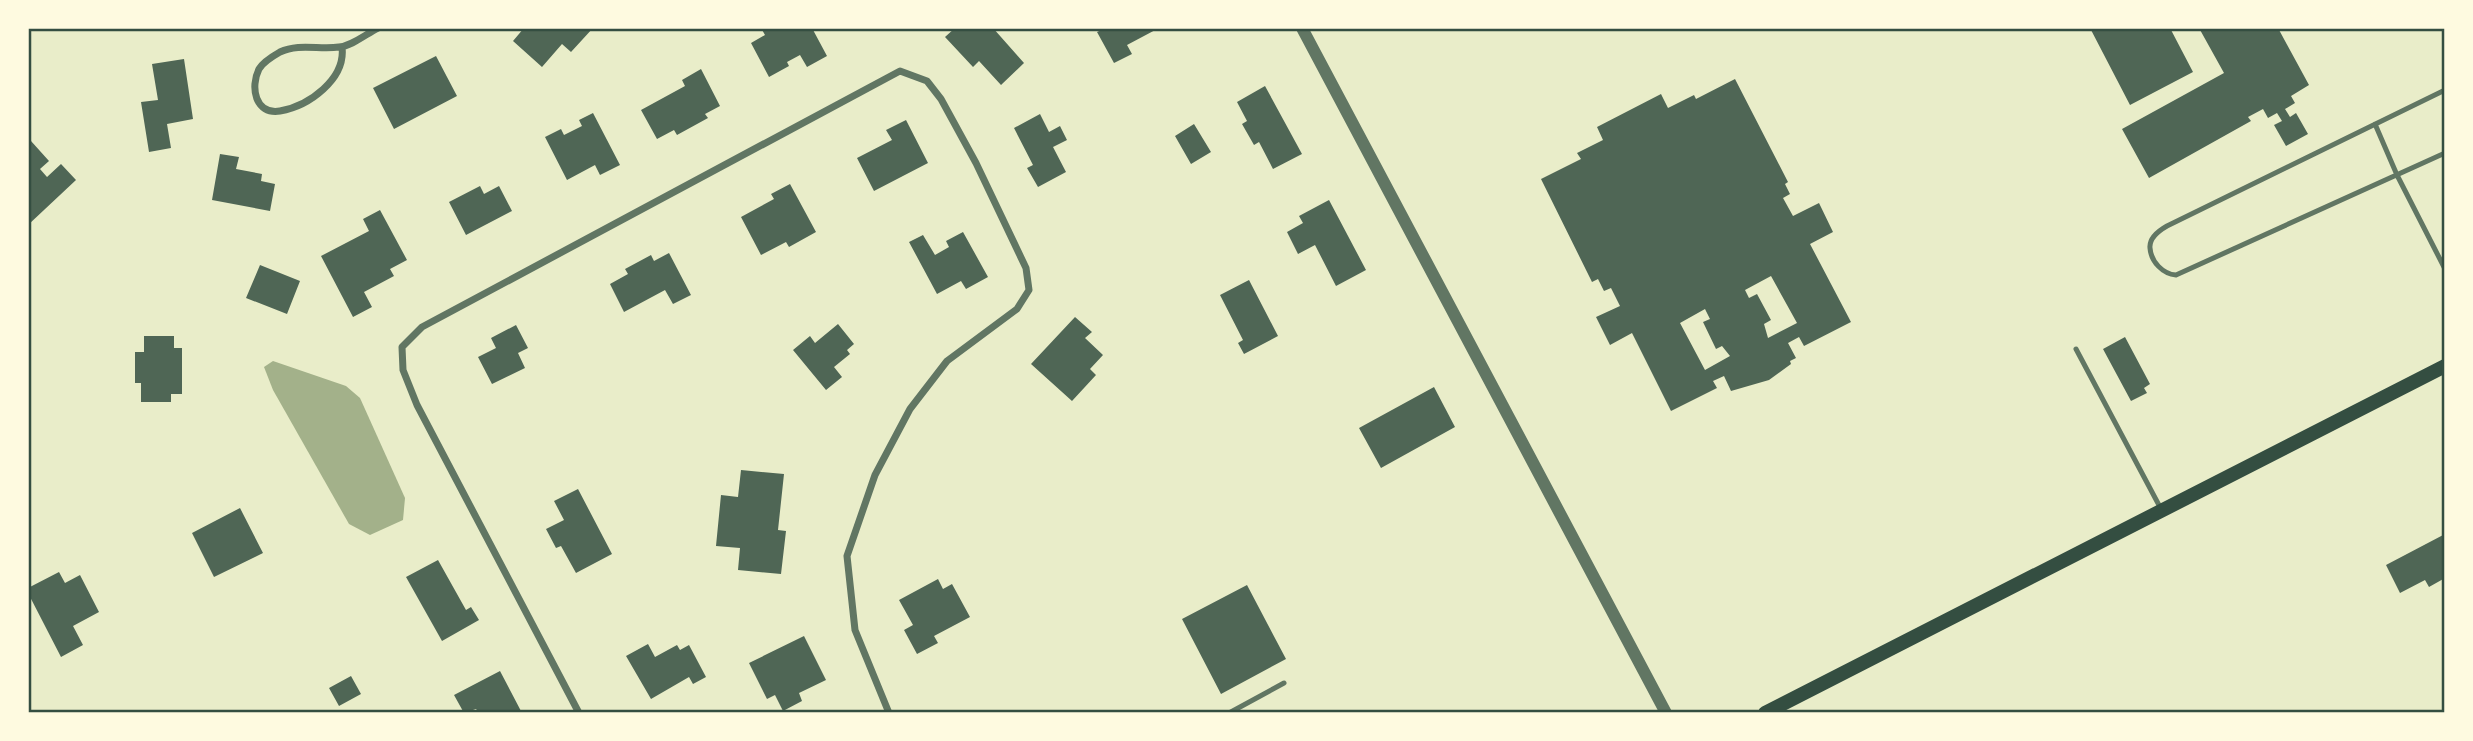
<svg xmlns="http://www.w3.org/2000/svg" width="2473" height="741" viewBox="0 0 2473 741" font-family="'Public Sans',sans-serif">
<rect width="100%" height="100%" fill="#e9edc9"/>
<path fill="#a3b18a" d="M273,361L346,386L360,398L405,498L403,520L370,535L349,524L273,390L264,367Z"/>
<path fill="#4f6655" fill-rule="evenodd" d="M524,28H593L571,52L562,44L542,67L513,41Z
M761,28H812L827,56L807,67L800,55L787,62L789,66L769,77L751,43L765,35Z
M955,28H993L1024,63L1001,85L979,61L973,67L945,37Z
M1106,28H1159L1127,45L1132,54L1114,63L1097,32Z
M2090,28H2170L2193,72L2130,105Z
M2199,28H2278L2309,85L2291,96L2295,103L2285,109L2290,117L2296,113L2308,134L2286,146L2274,125L2282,121L2277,113L2268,118L2263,109L2248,117L2251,121L2149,178L2122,129L2224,73Z
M436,56L457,96L394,129L373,88Z
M184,59L193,119L167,124L171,148L149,152L141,102L158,100L152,64Z
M701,69L720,106L705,114L708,118L677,135L674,130L657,139L641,110L685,86L682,80Z
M1735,79L1788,182L1785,184L1790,194L1783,198L1793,216L1819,203L1833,232L1810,244L1851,322L1804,346L1799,337L1788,343L1796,358L1790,361L1791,364L1769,380L1731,391L1724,376L1713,381L1717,388L1671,411L1632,333L1610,345L1596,317L1620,306L1611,288L1604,291L1598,279L1592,282L1541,179L1581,159L1577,153L1603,140L1597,127L1661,94L1668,108L1694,95L1696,99ZM1771,276L1797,323L1768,338L1764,324L1771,320L1757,294L1749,298L1745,290ZM1705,309L1710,319L1703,322L1716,349L1722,346L1730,356L1705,370L1680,323Z
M1265,86L1302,154L1273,169L1259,142L1254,145L1242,124L1247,121L1237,102Z
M593,113L620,165L600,175L595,165L567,180L545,137L561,129L564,135L582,126L579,120Z
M1040,114L1049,132L1060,126L1067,140L1053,147L1066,172L1038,187L1027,168L1033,165L1014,128Z
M906,120L928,163L874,191L857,158L892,140L886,130Z
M1194,124L1211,152L1191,164L1175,136Z
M31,141L49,161L40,169L47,177L61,164L76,180L28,225V144Z
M220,154L239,157L236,169L262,174L261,181L275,184L270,211L212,200Z
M790,184L816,232L789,247L786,242L761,255L741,217L774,199L771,194Z
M480,186L484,194L499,186L512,211L466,235L449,202Z
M1329,200L1366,270L1336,286L1315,245L1298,254L1287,232L1303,223L1299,216Z
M380,210L407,260L390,269L394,276L364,292L372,307L353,317L321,256L369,231L363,219Z
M963,232L988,277L966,289L961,281L937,294L909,242L923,235L935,255L949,247L946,241Z
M669,253L691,295L673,304L665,290L624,312L610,284L628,274L625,269L651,255L654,261Z
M260,265L300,281L287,314L246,298Z
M1249,280L1278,336L1244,354L1238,343L1243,340L1220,295Z
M1075,317L1092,332L1085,338L1103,355L1090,369L1096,375L1072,401L1031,364Z
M838,324L854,344L847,350L850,354L834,367L842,377L826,390L793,350L810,336L815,343Z
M516,325L528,348L518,353L525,368L492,384L478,357L496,348L491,338Z
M144,336H174V348H182V394H171V402H141V383H135V352H144Z
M2125,337L2150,384L2144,388L2147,393L2131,401L2103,349Z
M1434,387L1455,427L1381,468L1359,428Z
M741,470L784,474L778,530L786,531L781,574L738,570L740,548L716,546L721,495L738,497Z
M578,489L612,554L576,573L561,546L556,548L546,529L564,520L554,501Z
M240,508L263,553L214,577L192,533Z
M2445,534V578L2429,587L2425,580L2400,593L2386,565Z
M438,560L466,610L471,607L479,620L442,641L406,577Z
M59,572L65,583L80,575L99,612L73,626L83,645L61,657L28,593V588Z
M938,579L943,589L952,584L970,617L934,636L938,643L917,654L904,630L913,625L899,600Z
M1247,585L1286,659L1221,694L1182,619Z
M804,636L826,680L799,693L802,701L783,711L775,695L767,699L749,663Z
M648,644L655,657L677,645L680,650L689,645L706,677L693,684L689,677L651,699L626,656Z
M500,671L522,713H479L476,709L464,713L454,695Z
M351,676L361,694L339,706L329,688Z"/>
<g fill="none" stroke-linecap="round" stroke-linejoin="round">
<path stroke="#617663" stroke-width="5" d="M2445,90L2167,226C2160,230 2149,238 2150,248C2151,262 2163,274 2176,275L2445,153
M2375,124L2397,175L2445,269
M2076,349L2161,509
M1229,713L1284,683"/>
<path stroke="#617663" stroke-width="7" d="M342,47C346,79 309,106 280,111C255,115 250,87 259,69C263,62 273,56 280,52C299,43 320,50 339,47C352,46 366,34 378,28
M579,713L417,405L403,370L402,347L422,327L900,71L927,81L941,99L976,163L1026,268L1029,290L1017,309L947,361L910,409L875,475L847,556L855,630L889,713"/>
<path stroke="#617663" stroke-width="12" d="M1302,28L1666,713"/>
<path stroke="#344e41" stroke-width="14" d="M1765,713L2445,366"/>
</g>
<rect width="2473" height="741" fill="none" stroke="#fefae0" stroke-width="60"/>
<rect x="30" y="30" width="2413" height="681" fill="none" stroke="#344e41" stroke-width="2.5"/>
</svg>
